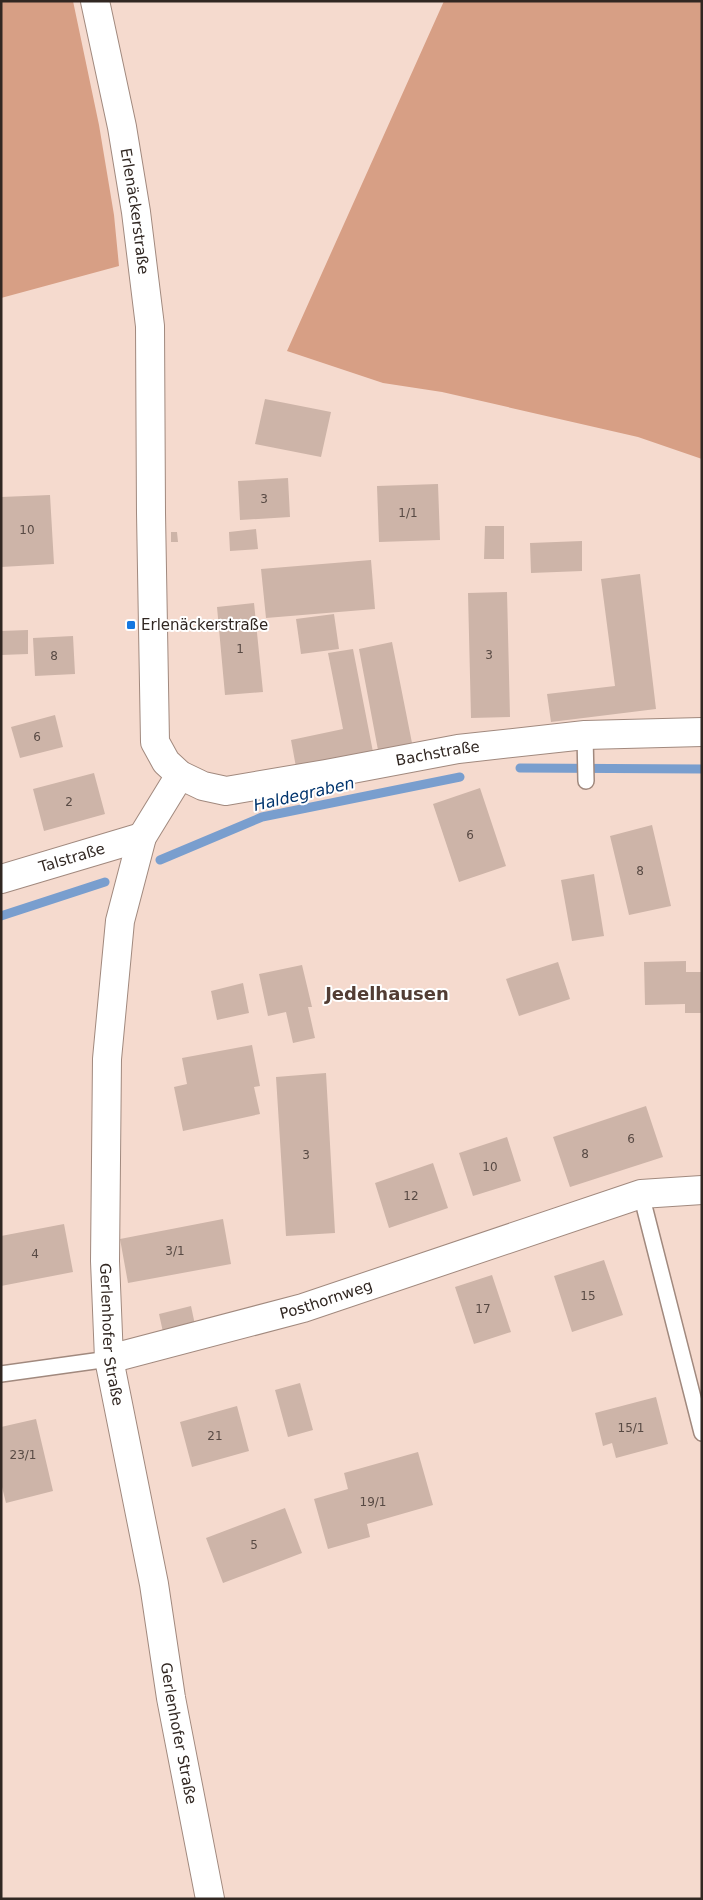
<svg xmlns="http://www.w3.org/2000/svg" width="703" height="1900" viewBox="0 0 703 1900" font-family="'DejaVu Sans',sans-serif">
<rect width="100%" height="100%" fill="#f5dace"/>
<path fill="#d79f85" d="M1,1H73L99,125L114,215L119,266L1,298Z
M444,1H702V459L638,437L442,392L383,383L287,351Z"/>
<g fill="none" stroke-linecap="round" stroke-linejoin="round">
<path stroke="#799ece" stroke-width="9" d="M520,768L702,769
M160,860L262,817L460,777
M1,916L105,882"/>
</g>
<path fill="#cdb4a8" d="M265,399L331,412L321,457L255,444Z
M288,478L290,517L240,520L238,481Z
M438,484L440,540L379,542L377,486Z
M50,495L54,564L1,567V497Z
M485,526H504V559H484Z
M256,529L258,549L230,551L229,532Z
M171,532H177L178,542H171Z
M582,541V571L531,573L530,543Z
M371,560L375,609L266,618L261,569Z
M640,574L656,709L551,722L547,694L615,686L601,579Z
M507,592L510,717L471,718L468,593Z
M254,603L263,692L225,695L217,607Z
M334,614L339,649L301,654L296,619Z
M28,630V654L1,655V631Z
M73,636L75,674L35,676L33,638Z
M392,642L412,743L378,750L359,649Z
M353,649L373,752L296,767L291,740L343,729L328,653Z
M55,715L63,747L20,758L11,727Z
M94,773L105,814L44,831L33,789Z
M480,788L506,866L459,882L433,804Z
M652,825L671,906L629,915L610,836Z
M594,874L604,936L572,941L561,880Z
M686,961V972H702V1013H685V1004L645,1005L644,962Z
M558,962L570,999L519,1016L506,979Z
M302,965L312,1007H308L315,1038L293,1043L286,1012L268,1016L259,974Z
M243,983L249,1013L217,1020L211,991Z
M252,1045L260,1086L254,1087L260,1114L183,1131L174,1087L187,1084L182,1058Z
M326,1073L335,1233L286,1236L276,1077Z
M646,1106L663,1157L570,1187L553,1137Z
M507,1137L521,1181L473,1196L459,1153Z
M433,1163L448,1208L389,1228L375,1183Z
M223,1219L231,1264L128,1283L120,1239Z
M64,1224L73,1272L1,1286V1236Z
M604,1260L623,1315L572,1332L554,1276Z
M492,1275L511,1332L474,1344L455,1287Z
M191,1306L197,1334L165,1341L159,1314Z
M300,1383L313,1430L288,1437L275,1390Z
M656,1397L668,1444L616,1458L612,1443L603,1446L595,1413Z
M237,1406L249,1451L192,1467L180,1422Z
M36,1419L53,1491L6,1503L1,1483V1427Z
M418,1452L433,1505L367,1524L370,1537L328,1549L314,1499L348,1489L344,1473Z
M285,1508L302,1553L223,1583L206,1538Z"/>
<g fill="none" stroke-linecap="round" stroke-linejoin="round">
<defs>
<path id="service" d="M585,735L586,781
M641,1194L702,1433
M1,1374L109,1359"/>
<g id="minor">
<path id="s1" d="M180,775L142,837L120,921L107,1059L105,1261L109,1359L154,1584L171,1698L210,1899"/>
<path id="s2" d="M1,879L142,837"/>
<path id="s3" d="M109,1359L303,1308L641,1194L702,1190"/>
</g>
<g id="tertiary">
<path id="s4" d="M95,1L122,127L136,212L150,326L151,513L155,742L166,762L180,775L203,786L226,791L326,774L458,749L585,735L702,732"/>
</g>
</defs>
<use href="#service" stroke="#a1897e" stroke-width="18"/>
<use href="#minor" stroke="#a1897e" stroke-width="30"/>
<use href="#tertiary" stroke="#a1897e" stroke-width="30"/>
<use href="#service" stroke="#fff" stroke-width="15"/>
<use href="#minor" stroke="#fff" stroke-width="28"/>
<use href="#tertiary" stroke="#fff" stroke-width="28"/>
</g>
<rect fill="#1577e0" stroke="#fff" stroke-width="2" x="126" y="620" width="10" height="10" rx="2.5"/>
<g text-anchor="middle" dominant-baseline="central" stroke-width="4" stroke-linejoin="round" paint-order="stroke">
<g font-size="12" fill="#584a44">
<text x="264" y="499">3</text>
<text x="408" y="513">1/1</text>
<text x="27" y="530">10</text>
<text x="240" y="649">1</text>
<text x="489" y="655">3</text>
<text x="54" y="656">8</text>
<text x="37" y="737">6</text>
<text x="69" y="802">2</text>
<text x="470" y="835">6</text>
<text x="640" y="871">8</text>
<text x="631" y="1139">6</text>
<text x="585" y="1154">8</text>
<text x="306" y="1155">3</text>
<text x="490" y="1167">10</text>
<text x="411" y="1196">12</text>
<text x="175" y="1251">3/1</text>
<text x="35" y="1254">4</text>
<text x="588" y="1296">15</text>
<text x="483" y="1309">17</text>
<text x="631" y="1428">15/1</text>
<text x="215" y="1436">21</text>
<text x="23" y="1455">23/1</text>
<text x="373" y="1502">19/1</text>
<text x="254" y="1545">5</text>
</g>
<g font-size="15" fill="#312722" stroke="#fff">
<text stroke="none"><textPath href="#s4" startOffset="214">Erlenäckerstraße</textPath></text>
<text stroke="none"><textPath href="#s4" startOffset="1052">Bachstraße</textPath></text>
<text stroke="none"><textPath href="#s2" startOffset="74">Talstraße</textPath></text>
<text stroke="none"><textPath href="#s3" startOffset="225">Posthornweg</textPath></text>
<text stroke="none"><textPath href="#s1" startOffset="574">Gerlenhofer Straße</textPath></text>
<text stroke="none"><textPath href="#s1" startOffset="979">Gerlenhofer Straße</textPath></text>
</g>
<g font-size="15" fill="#312722" stroke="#fff" text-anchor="start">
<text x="141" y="625">Erlenäckerstraße</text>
</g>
<g font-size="16" font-style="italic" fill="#00346d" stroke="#fff">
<text transform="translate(304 794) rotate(-13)">Haldegraben</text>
</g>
<g font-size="18" font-weight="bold" fill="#523d34" stroke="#fff">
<text x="387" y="993">Jedelhausen</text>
</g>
</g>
<rect width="703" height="1900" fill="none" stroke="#312722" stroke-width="5"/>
</svg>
